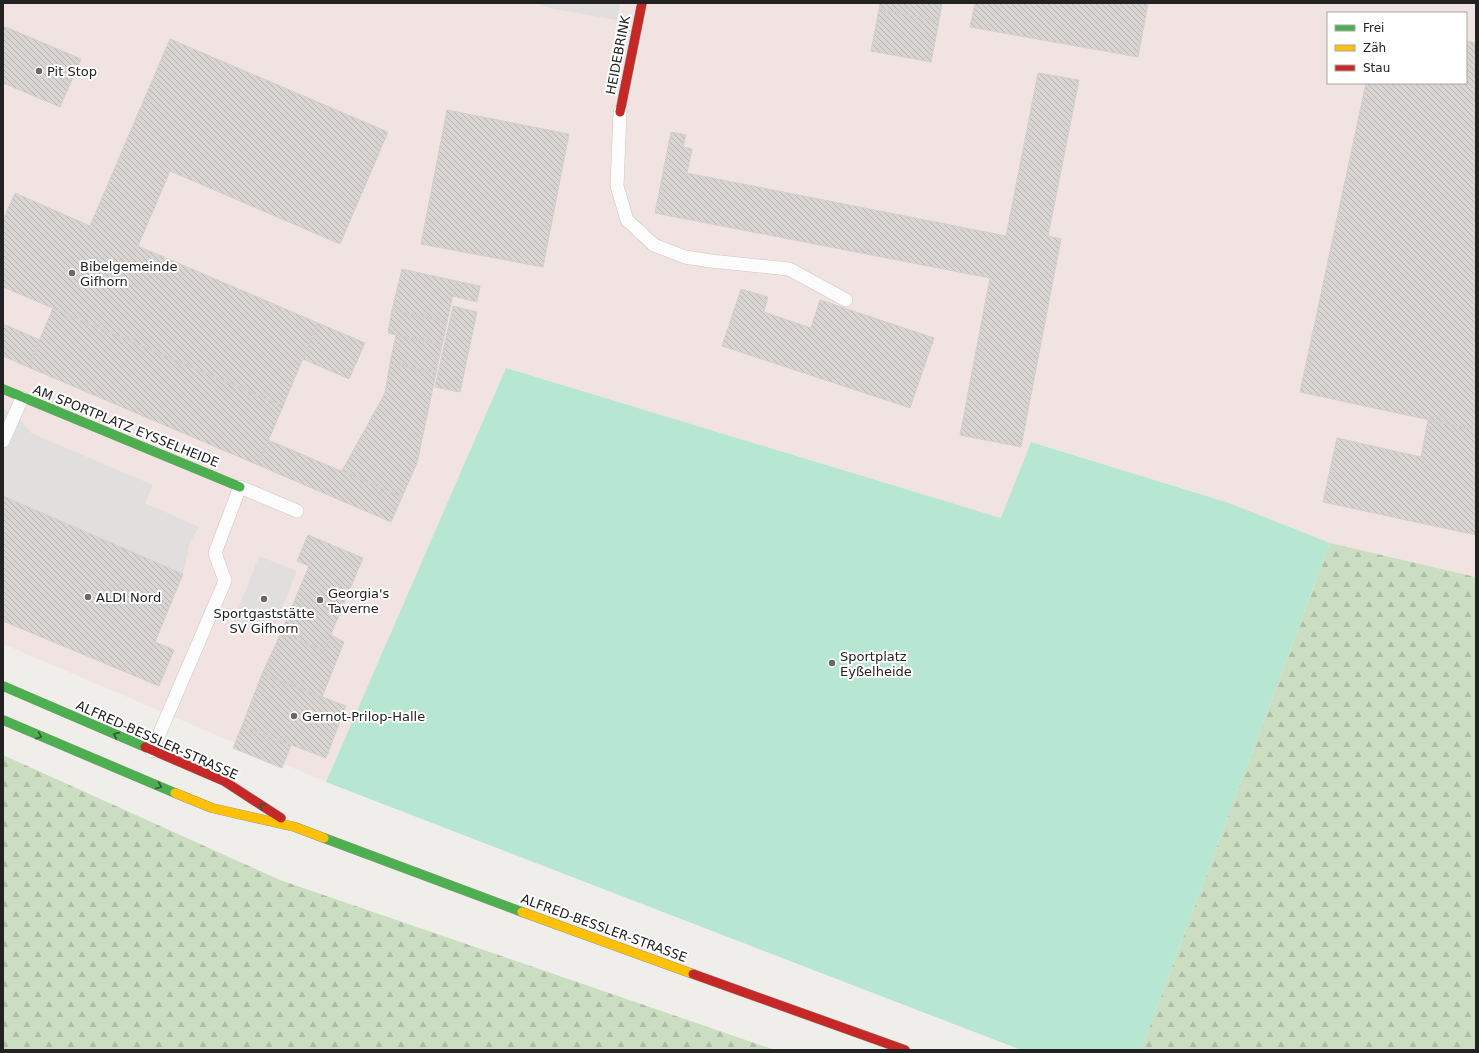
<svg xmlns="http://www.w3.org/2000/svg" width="1479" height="1053" viewBox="0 0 1479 1053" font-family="'DejaVu Sans',sans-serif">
<defs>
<pattern id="forest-firs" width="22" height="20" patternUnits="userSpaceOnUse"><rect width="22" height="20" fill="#cbdec1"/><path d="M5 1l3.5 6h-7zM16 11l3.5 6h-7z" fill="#aebea6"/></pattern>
<pattern id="building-back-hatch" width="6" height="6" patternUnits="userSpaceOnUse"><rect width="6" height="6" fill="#d7d4d2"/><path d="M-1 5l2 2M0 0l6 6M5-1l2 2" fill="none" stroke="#b8b6b4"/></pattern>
</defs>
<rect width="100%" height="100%" fill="#f0eeeb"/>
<path fill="#f1e3e1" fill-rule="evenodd" d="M3,3H1476V577L1330,543L1229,503L1032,442L1001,518L506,368L326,782L3,644ZM1328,13H1466V83H1328Z"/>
<path fill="url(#forest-firs)" d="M1330,543L1476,577V1050H1141Z
M3,755L280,880L775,1050H3Z"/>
<path fill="#b7e6d2" d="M506,368L1001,518L1031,442L1229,503L1330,543L1141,1050H1021L326,782Z"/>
<path fill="#e0dfde" d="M536,3H620L617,20L549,8Z
M3,409L15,414L31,433L153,485L145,503L199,527L190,542L183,574L3,496Z
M259,556L297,571L271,635L234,620Z"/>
<path fill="url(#building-back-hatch)" stroke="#d3d0cc" d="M880,3H942L939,21L879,9Z
M975,3H1148L1138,57L970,27Z
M879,9L939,21L931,62L871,51Z
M3,26L81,59L60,107L3,83Z
M170,39L388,132L340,244L170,171L138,246L318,323L283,406L3,287V220L15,193L90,226Z
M1466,41L1476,43V430L1300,392L1366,83H1466Z
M1038,73L1079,80L1048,236L1061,239L1021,447L960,435L990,278L655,213L671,132L686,135L683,147L692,149L687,173L1006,236Z
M447,110L569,134L543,267L421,244Z
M402,269L456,281L447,322L392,310Z
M456,281L480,286L477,302L453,296Z
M741,289L768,297L764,312L811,328L820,300L934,338L910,408L722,346Z
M453,306L477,312L460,392L435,387Z
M53,308L283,406L258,465L28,367Z
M392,310L447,322L442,345L388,333Z
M318,323L365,343L349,379L303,359Z
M3,324L40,340L28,367L3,356Z
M396,335L442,345L436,373L390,363Z
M390,363L436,373L417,463L402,497L342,471L385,393Z
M1428,420L1476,430V535L1323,502L1337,438L1421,457Z
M268,440L402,497L391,522L258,465Z
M3,496L183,574L155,642L174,650L159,686L3,621Z
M308,535L363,558L324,651L281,633L309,566L297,561Z
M281,633L324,651L331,635L344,642L322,697L262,674Z
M262,674L346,706L326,758L242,726Z
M242,726L291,745L282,768L233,748Z"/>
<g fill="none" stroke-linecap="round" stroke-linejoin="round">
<defs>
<path id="lane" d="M620,112L617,186L627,220L654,245L685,257L711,261L789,269L846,300
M3,441L22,398
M152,751L225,581L215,553L240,487L297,511"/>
<path id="fast" d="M3,389L240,487
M3,686L145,747
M3,720L175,793
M324,838L522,912"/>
<path id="slow" d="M175,793L212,808L295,827L324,838
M522,912L693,974"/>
<path id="jam" d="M620,112L642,3
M145,747L224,781L281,818
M693,974L905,1050"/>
</defs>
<use href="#lane" stroke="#c9c8c7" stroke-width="14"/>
<use href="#fast" stroke="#999a82" stroke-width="10"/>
<use href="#slow" stroke="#999a82" stroke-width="10"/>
<use href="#jam" stroke="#999a82" stroke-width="10"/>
<use href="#lane" stroke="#fdfcfc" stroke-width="13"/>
<use href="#fast" stroke="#4caf50" stroke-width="9"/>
<use href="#slow" stroke="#ffc107" stroke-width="9"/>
<use href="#jam" stroke="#c62828" stroke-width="9"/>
</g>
<defs><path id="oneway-chevron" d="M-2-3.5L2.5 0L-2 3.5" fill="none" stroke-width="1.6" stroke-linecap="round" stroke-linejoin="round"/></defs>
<g stroke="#335a34">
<use href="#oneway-chevron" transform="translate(116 735) rotate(-156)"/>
<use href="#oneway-chevron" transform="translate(39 736) rotate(23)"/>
<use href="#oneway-chevron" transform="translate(159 786) rotate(23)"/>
<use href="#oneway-chevron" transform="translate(262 806) rotate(-148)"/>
</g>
<g fill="#6a6968" stroke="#fff" stroke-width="1.5">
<circle cx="39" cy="71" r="4"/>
<circle cx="72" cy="273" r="4"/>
<circle cx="88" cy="597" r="4"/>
<circle cx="264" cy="599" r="4"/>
<circle cx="320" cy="600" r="4"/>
<circle cx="832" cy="663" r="4"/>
<circle cx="294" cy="716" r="4"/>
</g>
<g text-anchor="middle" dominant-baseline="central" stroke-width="4" stroke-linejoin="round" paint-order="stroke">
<g font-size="13" fill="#222" stroke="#fff">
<text transform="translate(618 55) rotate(-79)">HEIDEBRINK</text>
<text transform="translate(126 426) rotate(22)">AM SPORTPLATZ EYSSELHEIDE</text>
<text transform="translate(157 740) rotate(24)">ALFRED-BESSLER-STRASSE</text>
<text transform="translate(604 928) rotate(20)">ALFRED-BESSLER-STRASSE</text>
</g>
<g font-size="13" fill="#222" stroke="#fff" text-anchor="start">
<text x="47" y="71">Pit Stop</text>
<text x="80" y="266">Bibelgemeinde<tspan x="80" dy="15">Gifhorn</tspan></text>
<text x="328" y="593">Georgia's<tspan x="328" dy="15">Taverne</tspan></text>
<text x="96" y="597">ALDI Nord</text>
<text x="264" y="613" text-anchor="middle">Sportgaststätte<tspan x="264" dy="15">SV Gifhorn</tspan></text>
<text x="840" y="656">Sportplatz<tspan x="840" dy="15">Eyßelheide</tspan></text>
<text x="302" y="716">Gernot-Prilop-Halle</text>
</g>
</g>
<rect width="1479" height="1053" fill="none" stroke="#222222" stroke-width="8"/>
<rect x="1327" y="12" width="140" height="72" fill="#ffffff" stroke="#a7a7a7"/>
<rect x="1335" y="25" width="20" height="6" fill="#4caf50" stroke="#a7a7a7"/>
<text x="1363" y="32" font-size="12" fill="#222222">Frei</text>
<rect x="1335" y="45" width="20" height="6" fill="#ffc107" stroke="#a7a7a7"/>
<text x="1363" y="52" font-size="12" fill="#222222">Zäh</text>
<rect x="1335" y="65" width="20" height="6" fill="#c62828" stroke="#a7a7a7"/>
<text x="1363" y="72" font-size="12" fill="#222222">Stau</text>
</svg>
